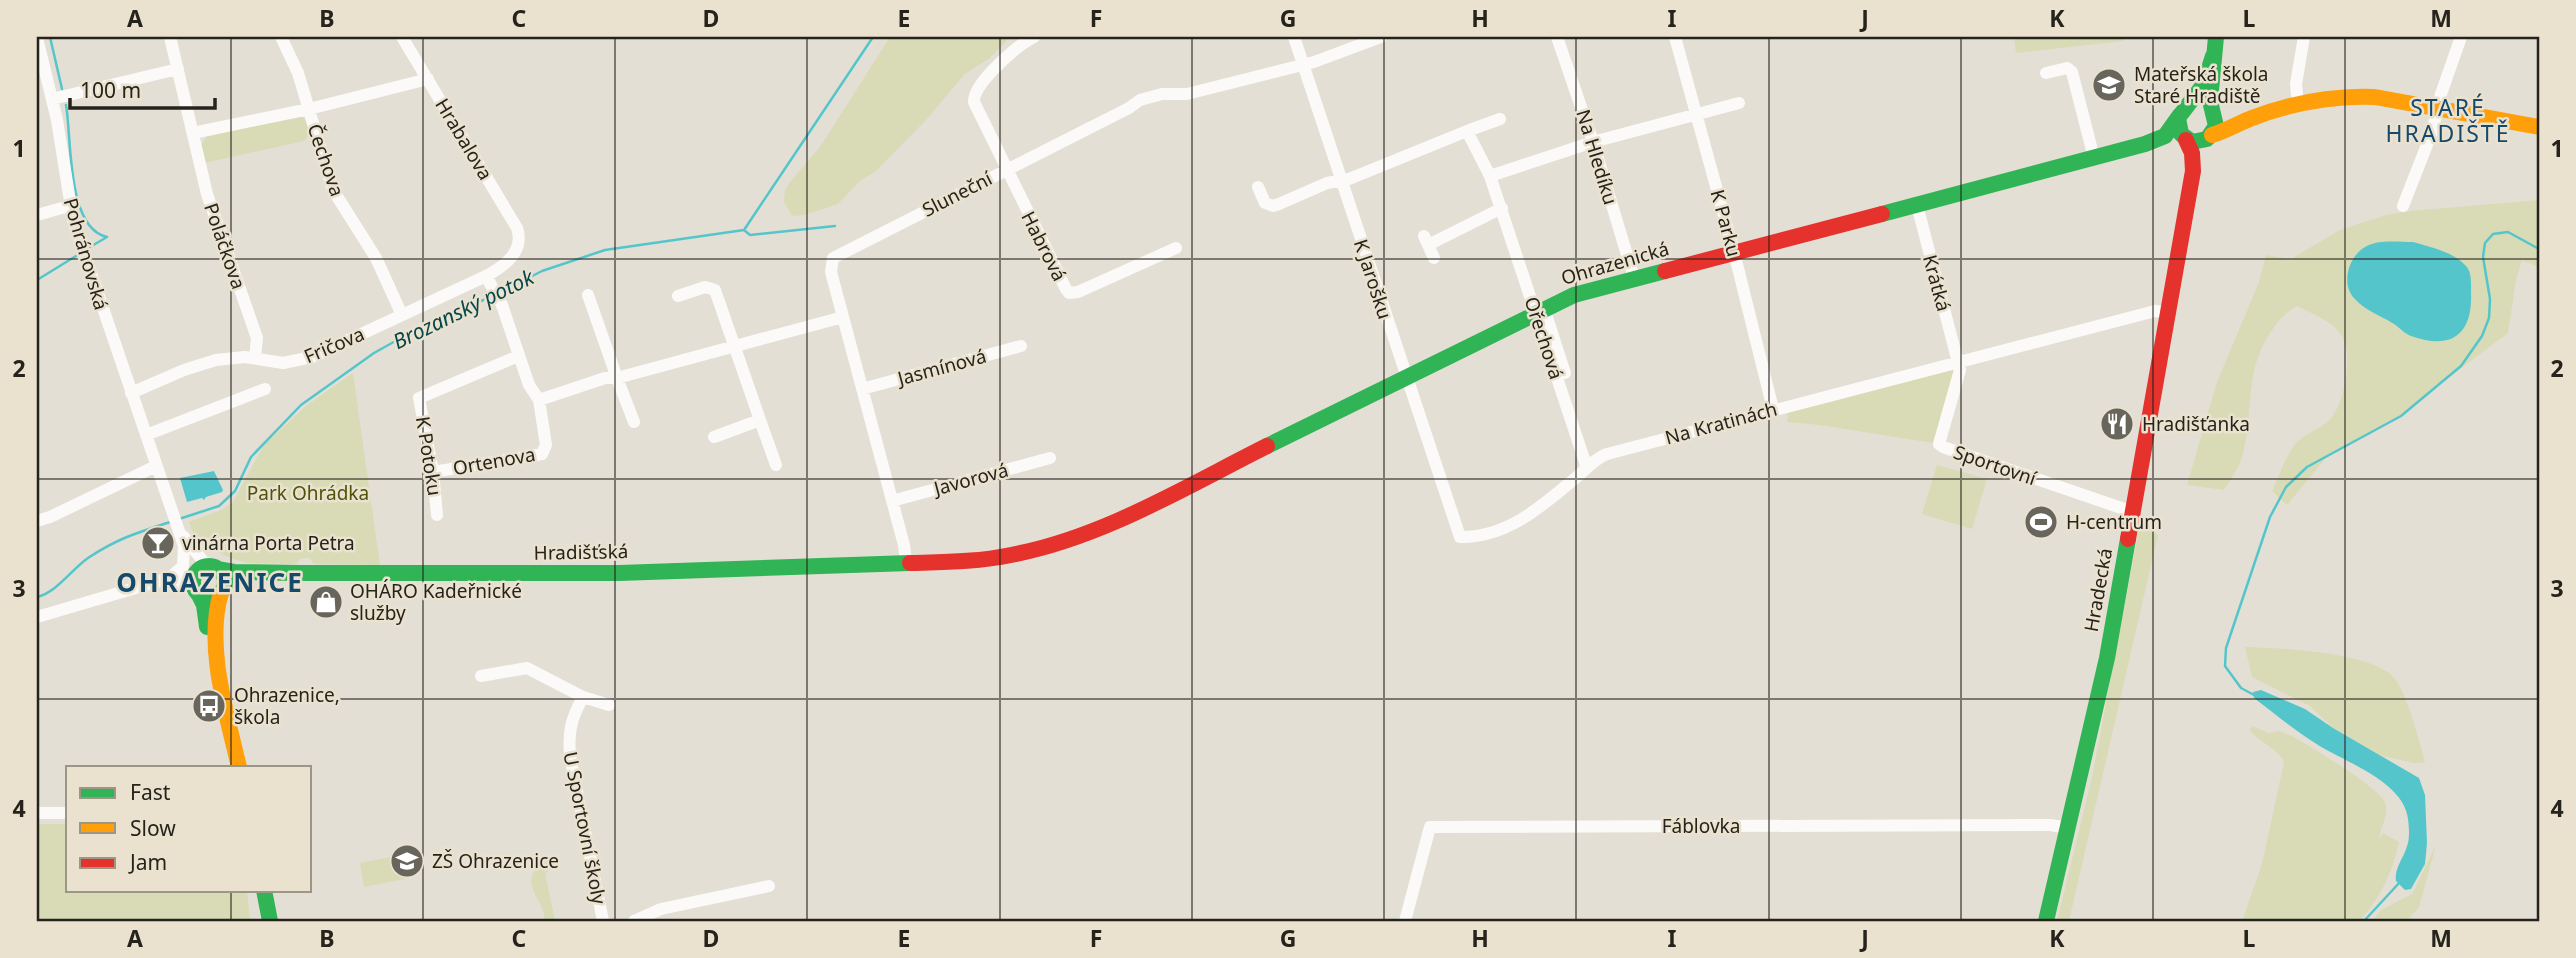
<svg xmlns="http://www.w3.org/2000/svg" width="2576" height="958" viewBox="0 0 2576 958" font-family="'Noto Sans',sans-serif">
<rect width="100%" height="100%" fill="#e4dfd5"/>
<path fill="#d8dbb5" d="M890,37H1010L990,58L965,74L927,119L876,171L860,181L838,204L804,215L792,216L784,202L785,190L790,182L820,147Z
M2014,37H2122L2123,41L2016,53Z
M303,116L310,133L304,141L204,163L201,145L209,133Z
M2539,200V273L2536,266L2522,260L2516,280L2508,333L2431,391L2411,409L2329,454L2287,505L2272,491C2279,477 2284,460 2293,447C2302,433 2320,431 2331,418C2340,407 2344,391 2346,377C2352,330 2336,325 2297,306C2283,314 2277,323 2268,336C2244,374 2254,416 2242,457C2239,468 2230,480 2224,490L2187,485L2217,382L2259,282L2266,255L2291,259L2340,230L2386,215L2410,211Z
M1954,367L1958,370L1933,443L1820,425L1787,422L1788,412Z
M353,373L380,565L314,564L309,558H301L296,564L248,563L230,558L196,541L189,522L221,510L233,502L264,445L307,405Z
M1937,465L1987,479L1972,529L1922,514Z
M2140,524L2158,535L2069,921H2057L2092,777Z
M2245,647C2278,648 2377,652 2396,680C2408,698 2419,740 2425,762L2414,763L2382,756L2333,728L2310,706L2252,677Z
M2252,726L2269,733L2279,731L2292,736C2309,746 2383,789 2386,805C2388,816 2381,827 2379,838L2383,833L2399,842C2393,872 2380,898 2360,921H2242L2262,864L2284,762C2277,747 2259,743 2250,730Z
M37,824H68V890H247L250,921H37Z
M2436,845L2419,907L2407,921H2372L2381,910L2412,894Z
M401,855L405,879L364,887L360,863Z
M550,859L556,864L548,866V872L545,873L555,921H545C543,896 519,887 540,862Z"/>
<path fill="#54c6cb" d="M2413,242C2430,247 2454,252 2466,266C2472,272 2471,284 2471,292C2473,334 2452,351 2411,336C2405,334 2400,328 2394,324C2380,315 2365,311 2354,298C2341,284 2348,257 2365,247C2378,239 2398,242 2413,242Z
M214,471L223,490L222,492L206,497L204,500L202,498L187,502L180,478Z
M2261,690L2305,709L2333,728L2419,778L2425,795L2427,843L2425,864L2411,889L2405,890L2396,881C2394,868 2404,858 2407,846C2410,839 2409,827 2408,819C2404,781 2342,761 2315,743C2294,730 2274,713 2254,698L2253,692Z"/>
<g fill="none" stroke-linecap="round" stroke-linejoin="round">
<path stroke="#54c6cb" stroke-width="2.5" d="M50,37L62,89
M66,105C72,138 66,228 107,237L90,247
M744,230L750,235L835,226
M37,280L76,256
M499,293L542,271L605,250L744,230L873,37
M179,519L219,506L235,491L251,457L301,405L374,353L424,325L493,296
M37,597C57,592 71,570 88,558C118,538 139,532 173,521
M2254,695L2241,688L2225,666L2226,648L2270,517L2286,487L2307,467L2401,416L2461,366L2482,336L2489,318L2490,299L2483,257L2485,243L2493,234L2508,232L2539,249
M2364,921L2400,882"/>
<path stroke="#fbfaf9" stroke-width="12" d="M170,37L207,194L257,338L255,358
M281,37L298,73L333,190L376,258L402,315
M1034,37C1018,45 973,83 974,102L1066,289L1069,293L1078,292L1176,248
M1294,37L1460,537C1505,538 1540,508 1572,481C1584,472 1593,459 1607,454L2155,311L2168,312
M1557,37L1593,142L1634,278
M1675,37L1734,252L1773,409
M37,38L57,120L73,220L184,546L183,566L170,578
M2046,73L2067,68L2072,72L2094,158
M52,99L178,69
M2298,105L2296,84L2304,37
M1467,131L1500,119
M193,133L309,109L428,79
M1490,176L1587,468
M1258,187L1265,203L1273,206L1279,204L1327,183L1349,179L1467,131L1490,176L1593,142L1739,103
M1917,205L1960,370L1939,444L1943,447L2133,512
M2403,206L2432,132L2441,94L2461,37
M37,215L69,206
M1424,236L1434,258
M1428,245L1502,208
M486,276L502,305L529,385L539,400
M588,295L617,378L843,317
M678,296L705,287L715,290L760,420
M1544,308L1565,373
M862,389L1021,346
M131,393L184,370L216,360L245,357L283,363L312,357L486,276C505,266 525,251 517,228L402,37
M146,435L265,389
M714,437L760,420L776,465
M433,472L542,454L546,445L539,400L605,378H617L634,422
M892,501L1050,458
M437,515L433,472L419,398L518,356
M37,521L50,517L156,466
M183,536L203,561L215,567
M906,563L904,545L831,272L833,258L1129,108L1140,100L1162,94H1187L1314,62L1381,37
M168,584L184,585L196,591
M37,617L166,579L196,574
M481,676L527,668L583,697
M37,813H68
M603,921L570,756C568,731 571,719 583,697L609,705
M634,921L661,909L769,886
M1405,921L1430,827L2050,825L2069,828"/>
<path stroke="#30b455" stroke-width="16" d="M2213,56L2204,84L2178,118L2181,134L2192,142L2207,139L2216,126L2210,101L2216,37
M1882,214L2145,144L2165,136L2180,115
M1267,446L1574,295L1665,271
M193 582a16 16 0 1 1 32 0a16 16 0 1 1-32 0Z
M217,569L234,572L300,573H619L910,563
M198,593L204,605L207,627
M264,890L270,921
M2046,921L2107,658L2128,539"/>
<path stroke="#ff9f0a" stroke-width="16" d="M2212,135C2226,131 2239,123 2252,118C2292,103 2333,95 2375,97L2539,127
M221,593C205,645 227,715 239,767"/>
<path stroke="#e5322d" stroke-width="16" d="M1665,271L1882,214
M2128,539L2193,171L2192,153L2186,140
M910,563C944,562 978,562 1011,555C1102,538 1185,487 1267,446"/>
</g>
<path fill="none" stroke="#26231c" stroke-width="2" stroke-opacity="0.55" d="M231,37V767M423,37V921M615,37V921M807,37V921M1000,37V921M1192,37V921M1384,37V921M1576,37V921M1769,37V921M1961,37V921M2153,37V921M2345,37V921M37,259H2539M37,479H2539M37,699H2539M231,890V921"/>
<defs>
<symbol id="school-disc" viewBox="-11 -11 22 22"><circle r="9.5" fill="#68655d" stroke="#eae2cf"/><path d="M0-5L7-2L0 1L-7-2ZM-4 1L0 2.5L4 1V4Q0 6-4 4Z" fill="#fff"/></symbol>
<symbol id="restaurant-disc" viewBox="-11 -11 22 22"><circle r="9.5" fill="#68655d" stroke="#eae2cf"/><path d="M-5-6h1v4h1v-4h1v4h1v-4h1v5L-1.5 .5V6h-2V.5L-5-1ZM5-6V6H3V1.5H1.5Q1.5-4 5-6Z" fill="#fff"/></symbol>
<symbol id="stadium-disc" viewBox="-11 -11 22 22"><circle r="9.5" fill="#68655d" stroke="#eae2cf"/><path d="M0-5a6.5 5 0 1 0 0 10a6.5 5 0 1 0 0-10ZM-3.5-1.8h7v3.6h-7Z" fill="#fff"/></symbol>
<symbol id="bar-disc" viewBox="-11 -11 22 22"><circle r="9.5" fill="#68655d" stroke="#eae2cf"/><path d="M-6-5H6L.8 .8V4.5H3.5V6h-7V4.5H-.8V.8Z" fill="#fff"/></symbol>
<symbol id="shop-disc" viewBox="-11 -11 22 22"><circle r="9.5" fill="#68655d" stroke="#eae2cf"/><path d="M-5-2.5h2.3a2.7 3.5 0 0 1 5.4 0H5L5.5 6h-11ZM-1.5-2.5h3a1.5 2.3 0 0 0-3 0Z" fill="#fff"/></symbol>
<symbol id="bus-disc" viewBox="-11 -11 22 22"><circle r="9.5" fill="#68655d" stroke="#eae2cf"/><path d="M-5-6H5V4H4V6H2V4H-2V6H-4V4H-5ZM-3.5-4V0h7V-4ZM-3.5 1.2v1.5H-2V1.2ZM2 1.2v1.5H3.5V1.2Z" fill="#fff"/></symbol>
</defs>
<g fill-rule="evenodd">
<use href="#school-disc" x="2090" y="66" width="38" height="38"/>
<use href="#restaurant-disc" x="2098" y="405" width="38" height="38"/>
<use href="#stadium-disc" x="2022" y="503" width="38" height="38"/>
<use href="#bar-disc" x="139" y="524" width="38" height="38"/>
<use href="#shop-disc" x="307" y="583" width="38" height="38"/>
<use href="#bus-disc" x="190" y="687" width="38" height="38"/>
<use href="#school-disc" x="388" y="842" width="38" height="38"/>
</g>
<g text-anchor="middle" dominant-baseline="central" stroke-width="5" stroke-linejoin="round" paint-order="stroke">
<g font-size="19" fill="#26231c" stroke="#eae2cf" text-anchor="start">
<text x="2134" y="74">Mateřská škola<tspan x="2134" dy="22">Staré Hradiště</tspan></text>
<text x="2142" y="424">Hradišťanka</text>
<text x="2066" y="522">H-centrum</text>
<text x="182" y="543">vinárna Porta Petra</text>
<text x="350" y="591">OHÁRO Kadeřnické<tspan x="350" dy="22">služby</tspan></text>
<text x="234" y="695">Ohrazenice,<tspan x="234" dy="22">škola</tspan></text>
<text x="432" y="861">ZŠ Ohrazenice</text>
</g>
<g font-size="19" fill="#26231c" stroke="#eae2cf">
<text transform="translate(464 139) rotate(59)">Hrabalova</text>
<text transform="translate(1597 157) rotate(73)">Na Hledíku</text>
<text transform="translate(326 160) rotate(71)">Čechova</text>
<text transform="translate(957 194) rotate(-27)">Sluneční</text>
<text transform="translate(1726 223) rotate(75)">K Parku</text>
<text transform="translate(225 246) rotate(71)">Poláčkova</text>
<text transform="translate(1044 246) rotate(63)">Habrová</text>
<text transform="translate(86 254) rotate(74)">Pohránovská</text>
<text transform="translate(1615 263) rotate(-16)">Ohrazenická</text>
<text transform="translate(1373 279) rotate(72)">K Jarošku</text>
<text transform="translate(1937 283) rotate(75)">Krátká</text>
<text transform="translate(1544 338) rotate(72)">Ořechová</text>
<text transform="translate(334 345) rotate(-23)">Fričova</text>
<text transform="translate(942 367) rotate(-15)">Jasmínová</text>
<text transform="translate(1721 423) rotate(-15)">Na Kratinách</text>
<text transform="translate(429 456) rotate(81)">K Potoku</text>
<text transform="translate(494 461) rotate(-10)">Ortenova</text>
<text transform="translate(1995 465) rotate(19)">Sportovní</text>
<text transform="translate(971 479) rotate(-15)">Javorová</text>
<text transform="translate(581 552) rotate(-1)">Hradišťská</text>
<text transform="translate(2098 590) rotate(-80)">Hradecká</text>
<text x="1701" y="826">Fáblovka</text>
<text transform="translate(585 828) rotate(79)">U Sportovní školy</text>
</g>
<g font-size="19" fill="#4d5309" stroke="#eae2cf">
<text x="308" y="493">Park Ohrádka</text>
</g>
<g font-size="21" font-style="italic" fill="#04474c" stroke="#eae2cf">
<text transform="translate(463 309) rotate(-26)">Brozanský potok</text>
</g>
<g font-size="23" letter-spacing="2" fill="#154a6d" stroke="#eae2cf">
<text x="2448" y="107">STARÉ<tspan x="2448" dy="26">HRADIŠTĚ</tspan></text>
</g>
<g font-size="26" font-weight="bold" letter-spacing="2" fill="#154a6d" stroke="#eae2cf">
<text x="210" y="582">OHRAZENICE</text>
</g>
</g>
<rect width="2576" height="958" fill="none" stroke="#eae2cf" stroke-width="77"/>
<rect x="66" y="766" width="245" height="126" fill="#eae2cf" stroke="#9c9687" stroke-width="2"/>
<rect x="80" y="788" width="35" height="10" fill="#30b455" stroke="#9c9687" stroke-width="2"/>
<text x="130" y="800" font-size="21" fill="#26231c">Fast</text>
<rect x="80" y="823" width="35" height="10" fill="#ff9f0a" stroke="#9c9687" stroke-width="2"/>
<text x="130" y="836" font-size="21" fill="#26231c">Slow</text>
<rect x="80" y="858" width="35" height="10" fill="#e5322d" stroke="#9c9687" stroke-width="2"/>
<text x="130" y="870" font-size="21" fill="#26231c">Jam</text>
<path d="M70 98v10h145v-10" fill="none" stroke="#26231c" stroke-width="3.5"/>
<text x="80" y="98" font-size="21" fill="#26231c" stroke="#eae2cf" stroke-width="5" paint-order="stroke">100 m</text>
<rect x="38" y="38" width="2500" height="882" fill="none" stroke="#26231c" stroke-width="2.5"/>
<g font-size="23" text-anchor="middle" font-weight="bold" fill="#26231c">
<text x="135" y="27">A</text>
<text x="327" y="27">B</text>
<text x="519" y="27">C</text>
<text x="711" y="27">D</text>
<text x="904" y="27">E</text>
<text x="1096" y="27">F</text>
<text x="1288" y="27">G</text>
<text x="1480" y="27">H</text>
<text x="1672" y="27">I</text>
<text x="1865" y="27">J</text>
<text x="2057" y="27">K</text>
<text x="2249" y="27">L</text>
<text x="2441" y="27">M</text>
<text x="19" y="157">1</text>
<text x="2557" y="157">1</text>
<text x="19" y="377">2</text>
<text x="2557" y="377">2</text>
<text x="19" y="597">3</text>
<text x="2557" y="597">3</text>
<text x="19" y="817">4</text>
<text x="2557" y="817">4</text>
<text x="135" y="947">A</text>
<text x="327" y="947">B</text>
<text x="519" y="947">C</text>
<text x="711" y="947">D</text>
<text x="904" y="947">E</text>
<text x="1096" y="947">F</text>
<text x="1288" y="947">G</text>
<text x="1480" y="947">H</text>
<text x="1672" y="947">I</text>
<text x="1865" y="947">J</text>
<text x="2057" y="947">K</text>
<text x="2249" y="947">L</text>
<text x="2441" y="947">M</text>
</g>
</svg>
